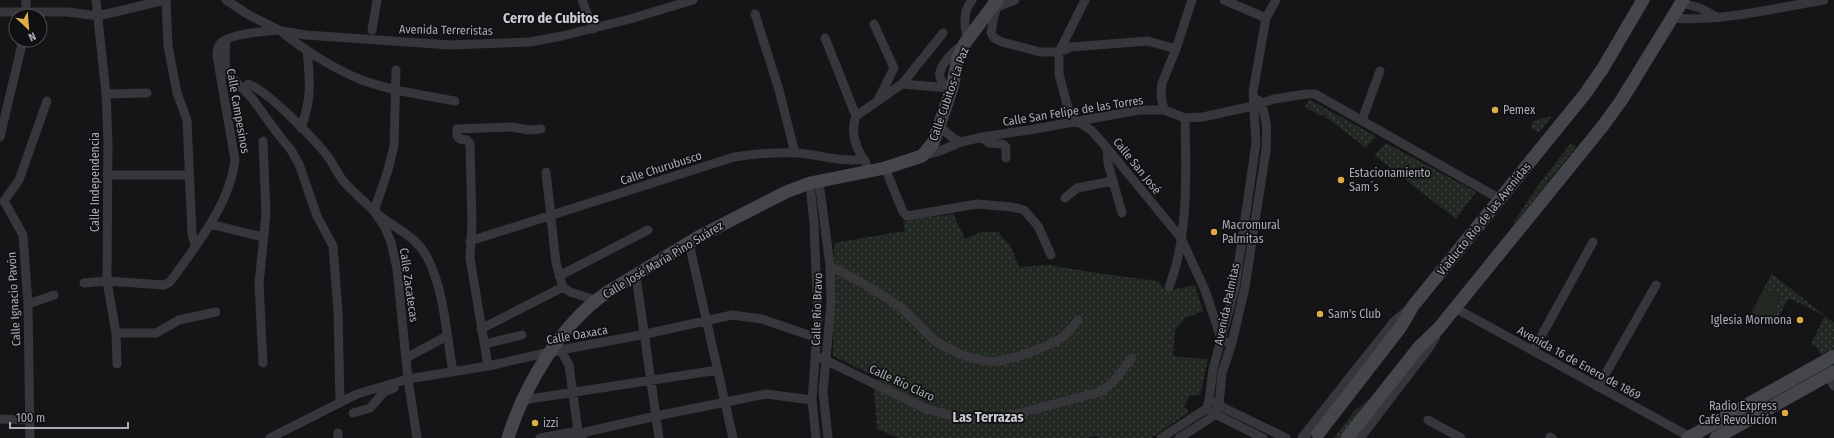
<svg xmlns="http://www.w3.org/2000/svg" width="1834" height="438" viewBox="0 0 1834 438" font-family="'Fira Sans Condensed',sans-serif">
<defs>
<pattern id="grass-dots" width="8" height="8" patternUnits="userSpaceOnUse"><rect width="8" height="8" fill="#222923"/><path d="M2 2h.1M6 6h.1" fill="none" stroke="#3f4541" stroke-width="1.8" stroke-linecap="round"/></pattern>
</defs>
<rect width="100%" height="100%" fill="#151517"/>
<path fill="url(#grass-dots)" d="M1310,100L1376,136L1366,148L1322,114L1320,116L1305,106Z
M1552,116L1539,132L1531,128L1533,121Z
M1386,143L1476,192L1456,219L1374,155Z
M1571,143L1576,147L1515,223H1513L1537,187Z
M953,214L965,239L981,232H998L1011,247L1019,267L1049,265L1096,273L1158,281L1164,289H1176L1195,285L1203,311L1185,318L1175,331L1173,355L1176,357L1208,359L1200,395H1190L1184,406L1189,412L1151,438H1098L1097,436L1086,438H899L877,429L874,392L878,378L833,356L834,243L905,231L903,221Z
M1772,274L1834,323V348L1821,355L1816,347L1811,344L1825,316L1789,298L1774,324L1768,322L1781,297L1764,288Z
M1834,363V368L1714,436L1710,433Z
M1375,395L1343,438H1334L1355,410Z"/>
<path fill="#222923" d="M1764,288L1781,297L1768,322L1751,313Z"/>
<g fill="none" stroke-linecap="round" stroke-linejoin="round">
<path stroke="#37373b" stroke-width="9" d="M26,0V16
M96,0L106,94L108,141L107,281L116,333L117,364
M166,0L168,46L177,93L187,120L192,234L195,246
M226,0L249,15L281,31L306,35L450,45L530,42L562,36L630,19L693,0
M582,0L593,29
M1085,0L1059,52V74L1069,112L1077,121L1092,131L1107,148L1181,238L1205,290L1222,341L1232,343
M1224,0L1266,18
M1681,3L1700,8L1717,17
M993,5L997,7L1015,0
M997,7L994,16L991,33L994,38L1002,42L1040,52H1059L1071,47L1148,41L1176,49
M0,12H68L98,16L165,0
M755,14L779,90L795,153
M1672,18C1722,22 1774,8 1824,0
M874,24L894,68L879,98
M372,30L377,0
M282,32C304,50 336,70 362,80C392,91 424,95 455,101
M825,38L856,116
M226,40L225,58L226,69L231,77L251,97L278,134L291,150L299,164L317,216L333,246L338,312L340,402
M967,40C965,26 962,12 972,0
M396,70L394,146L388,170L374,211L384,226L391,242L397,269L408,379L417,438
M248,84C267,90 312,137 326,154C333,163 337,173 344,182C353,192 363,200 372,209C392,229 414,232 428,259C444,290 447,338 453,372
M902,84L949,88
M945,87C943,83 938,77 940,72C942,63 954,51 961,46
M106,94L147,93
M1164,110L1161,96L1162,83L1176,49L1192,0
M856,116L902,84L943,33
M856,116C850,132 856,149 866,163
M1362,120L1380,71
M939,126L953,138L961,142
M301,128C312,98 310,81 307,50
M0,137L23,40
M982,137L989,143L1003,144L1006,147V158
M263,141L266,214L259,284L263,363
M1107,148L1108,163L1122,213
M922,156L940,151L961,142L982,137L1035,129L1139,110H1164L1185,118L1203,117L1253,106L1274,99L1306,94H1315L1500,199
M885,168L903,212L907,216L977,204L1012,207L1024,210L1038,226L1051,255
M546,172L556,263L563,287L570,292L595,300
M107,175H188
M819,181L830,266L831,302L823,392L828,438
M810,183L814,224L818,319L812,400L816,438
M1065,198L1077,188L1113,181
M210,224L263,237
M470,241L734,157C754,154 775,152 796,153C818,154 841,163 864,159
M689,243L733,438
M830,266C854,278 879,292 901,308C913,318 923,330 934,340C941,345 950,349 958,353C987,366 1003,362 1031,352C1054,343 1063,341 1078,320
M559,276L648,230
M636,276L659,438
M84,283L107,281L164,285L170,282C195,247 230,204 235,160L217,56C217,52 217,47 220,44C227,34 265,31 278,30
M1169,287C1189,236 1186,173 1185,118
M28,304L54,295
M1455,308L1692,438
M481,329L563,287
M116,333H156L179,320L216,312
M485,344L522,335
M561,351L569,365L579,438
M1533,351L1593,242
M815,355L924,408L960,418L976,419L1009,416L1100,392L1113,382L1132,358
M406,358L447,336
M488,366L470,258L472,223L470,144L467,140L460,139L457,136V129L512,127L529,130L541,129
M1828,375L1834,386
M1598,387L1656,285
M523,400L718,370
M1214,403L1286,438
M1211,412L1263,438
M353,413L370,408L384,392L394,388
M0,419L30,420
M1428,420L1461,438
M1550,437L1552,438
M30,438L28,304L23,235L4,201L19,180L47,101
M270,438L357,394L408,379L488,366L550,352L646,334L732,315L762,319L817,338
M338,438V433
M540,438L579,431
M571,438L579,437L586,432L656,416L766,394L812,400
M1161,438L1206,409L1209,401L1213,369L1235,288L1256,143L1253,92L1266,18L1276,0
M1179,438L1206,421L1215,414L1219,405L1222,373L1232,343L1245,287L1266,150C1267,132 1268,115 1258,100"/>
<path stroke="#37373b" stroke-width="11" d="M1303,438L1394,323L1408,311
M1359,438L1427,349L1435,336"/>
<path stroke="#45464b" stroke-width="13" d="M1318,434L1400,328L1413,306L1585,94L1603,68L1643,0
M508,438C524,386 561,324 606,293L700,236L786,192L810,183L885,168L922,156L933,143L952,88L958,58L965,43L997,0
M1347,438L1419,347L1438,329L1602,127L1621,101L1683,0
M1688,438L1834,356
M1716,438L1834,372"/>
</g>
<g fill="#dfad45" stroke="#101012" stroke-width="1.5">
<circle cx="1495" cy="110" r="4"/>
<circle cx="1341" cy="180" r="4"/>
<circle cx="1214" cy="232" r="4"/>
<circle cx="1320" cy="314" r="4"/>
<circle cx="1800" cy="320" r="4"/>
<circle cx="1785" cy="413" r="4"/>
<circle cx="535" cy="423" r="4"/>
</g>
<g text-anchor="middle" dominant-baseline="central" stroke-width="3.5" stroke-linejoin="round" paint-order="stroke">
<g font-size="12" fill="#a8acb5" stroke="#101012">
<text transform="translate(446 30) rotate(1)">Avenida Terreristas</text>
<text transform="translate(949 94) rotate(-71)">Calle Cubitos-La Paz</text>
<text transform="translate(238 111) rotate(80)">Calle Campesinos</text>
<text transform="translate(1073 111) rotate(-9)">Calle San Felipe de las Torres</text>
<text transform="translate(1137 166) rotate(51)">Calle San José</text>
<text transform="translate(661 168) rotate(-18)">Calle Churubusco</text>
<text transform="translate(95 182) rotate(-90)">Calle Independencia</text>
<text transform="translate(1484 219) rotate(-51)">Viaducto Río de las Avenidas</text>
<text transform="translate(663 260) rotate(-31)">Calle José María Pino Suárez</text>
<text transform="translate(409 285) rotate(82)">Calle Zacatecas</text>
<text transform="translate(14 299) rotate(-93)">Calle Ignacio Pavón</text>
<text transform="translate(1227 304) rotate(-78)">Avenida Palmitas</text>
<text transform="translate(817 309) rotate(-88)">Calle Río Bravo</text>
<text transform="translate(577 335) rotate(-10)">Calle Oaxaca</text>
<text transform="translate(1579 363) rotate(29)">Avenida 16 de Enero de 1869</text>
<text transform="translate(902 383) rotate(25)">Calle Río Claro</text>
</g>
<g font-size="12" fill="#a8acb5" stroke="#101012" text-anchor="start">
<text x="1503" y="110">Pemex</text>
<text x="1349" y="173">Estacionamiento<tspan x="1349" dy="14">Sam´s</tspan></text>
<text x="1222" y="225">Macromural<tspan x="1222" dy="14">Palmitas</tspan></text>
<text x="1328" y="314">Sam's Club</text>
<text x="1792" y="320" text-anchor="end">Iglesia Mormona</text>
<text x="1777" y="406" text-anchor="end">Radio Express<tspan x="1777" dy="14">Café Revolución</tspan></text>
<text x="543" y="423">izzi</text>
</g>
<g font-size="14" font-weight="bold" fill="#c9cbd2" stroke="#101012">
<text x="551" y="18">Cerro de Cubitos</text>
<text x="988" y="417">Las Terrazas</text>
</g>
</g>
<g transform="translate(28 28) rotate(154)"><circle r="19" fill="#101012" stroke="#4d4e53"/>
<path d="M0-3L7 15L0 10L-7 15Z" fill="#dfad45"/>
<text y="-6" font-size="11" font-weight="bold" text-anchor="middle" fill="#a8acb5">N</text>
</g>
<path d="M10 422v6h118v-6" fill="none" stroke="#a8acb5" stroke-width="2"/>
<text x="16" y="422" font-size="12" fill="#a8acb5" stroke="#101012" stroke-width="3" paint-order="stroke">100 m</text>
</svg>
